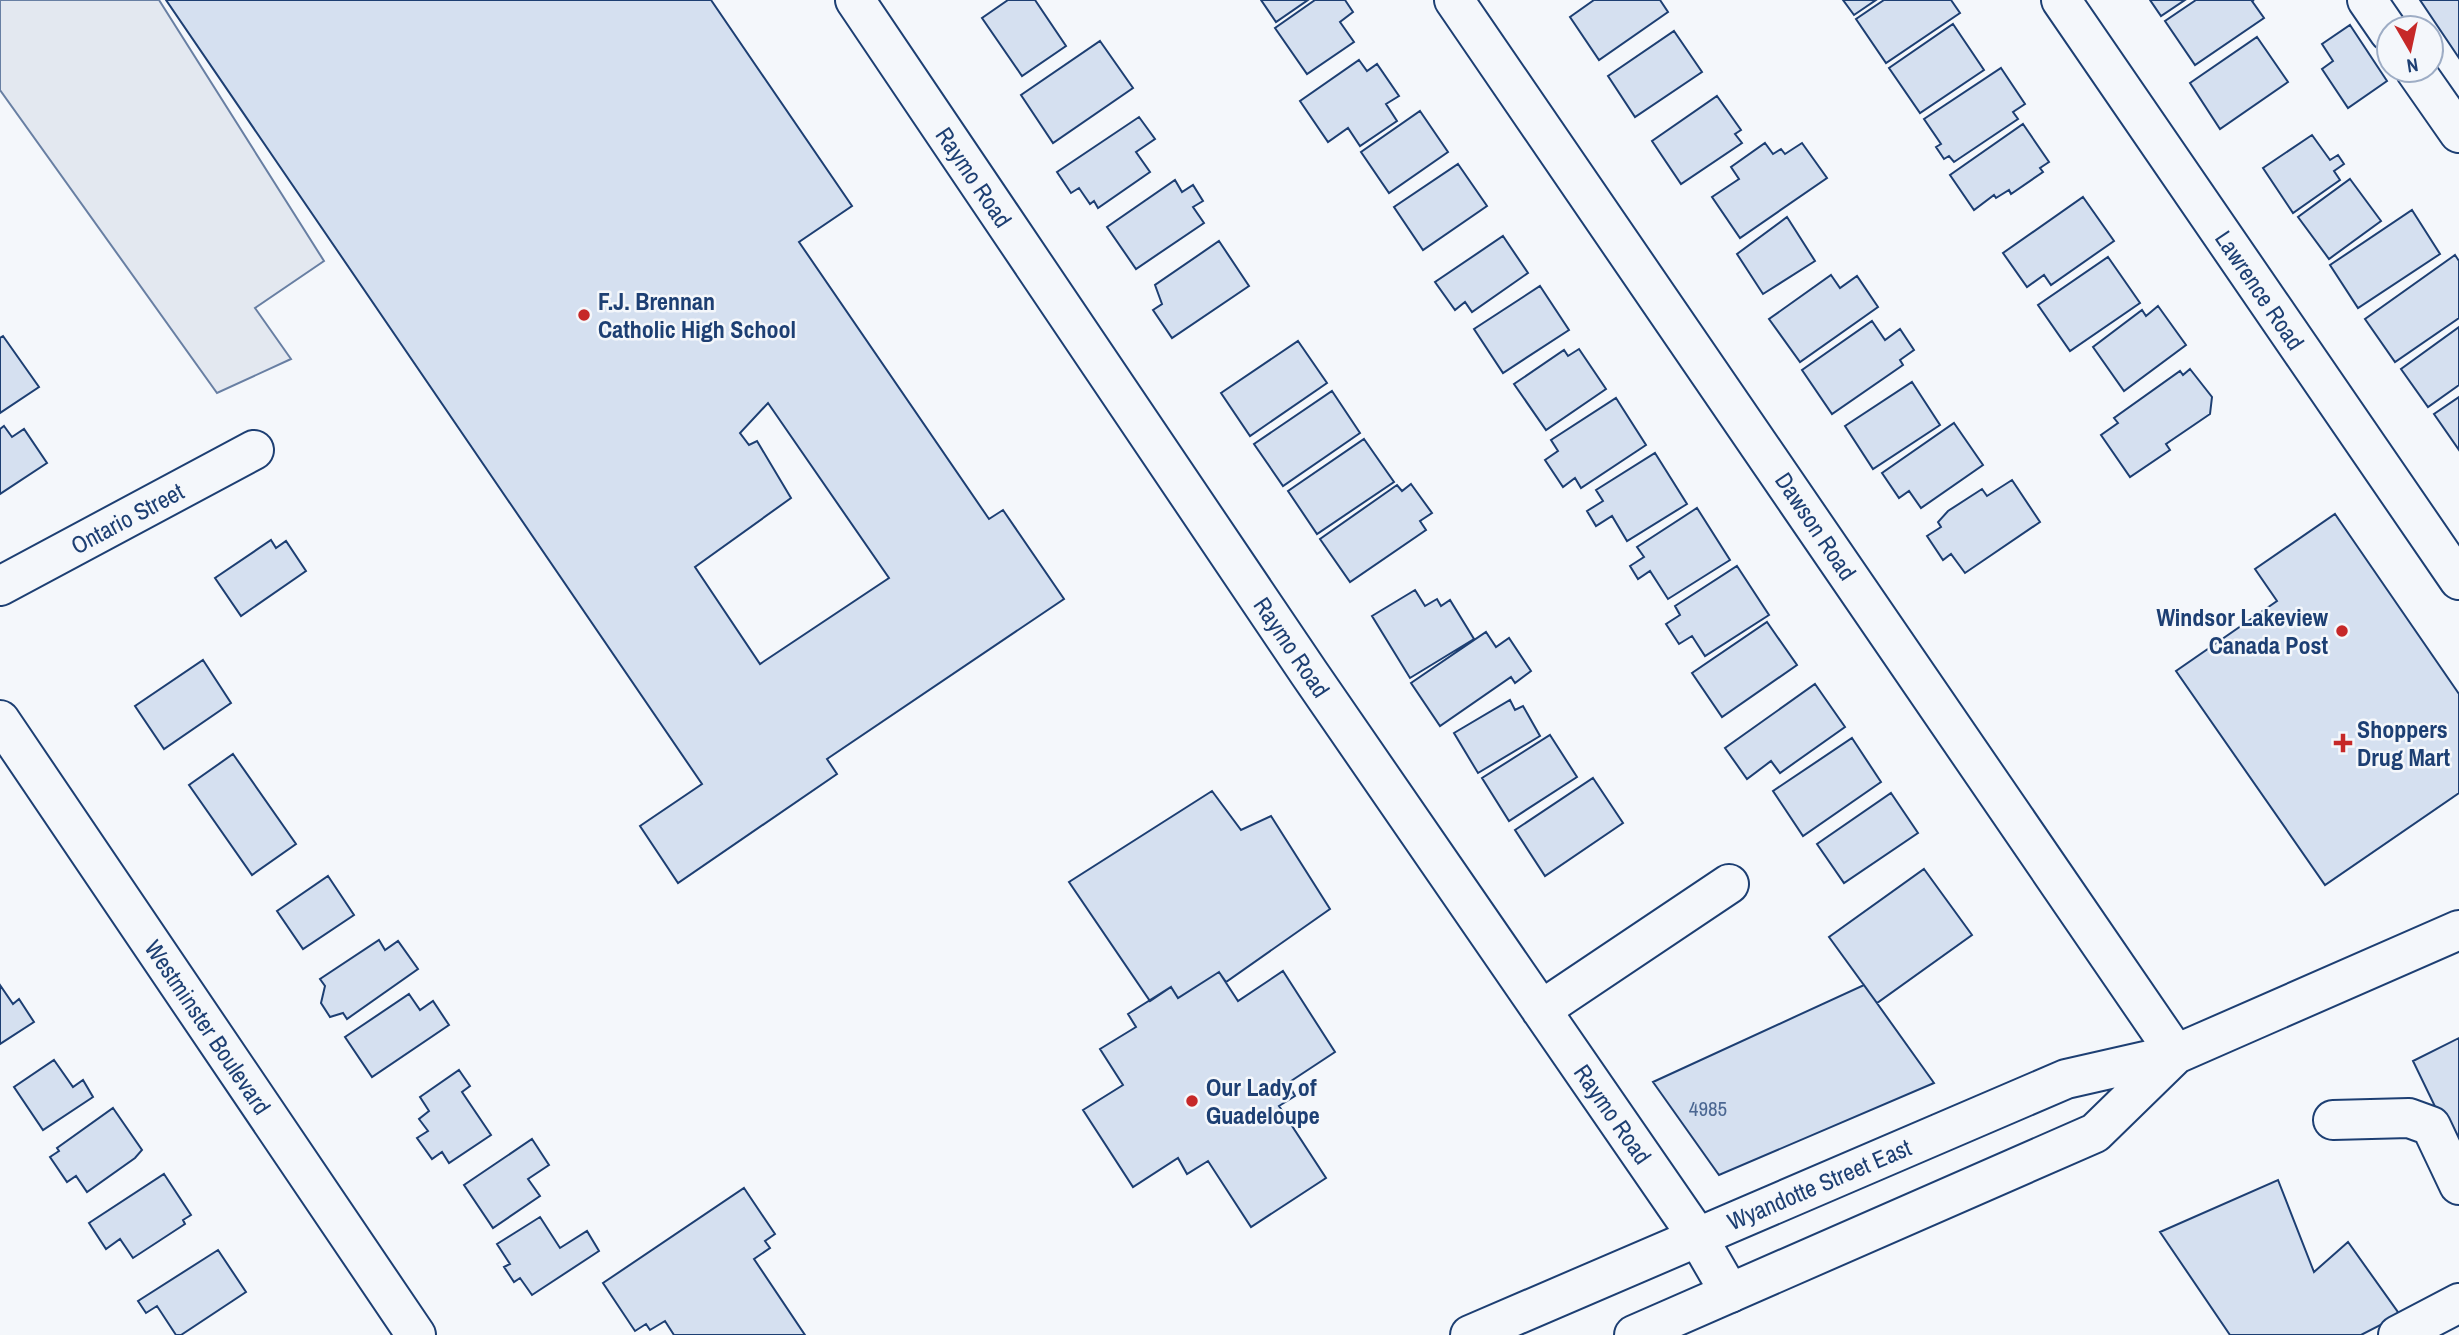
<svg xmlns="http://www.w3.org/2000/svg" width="2459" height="1335" viewBox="0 0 2459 1335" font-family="'Archivo Narrow',sans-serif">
<rect width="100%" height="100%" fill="#f4f7fb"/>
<path fill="#e3e8f0" stroke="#687fa3" stroke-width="2" d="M0,0H159L324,261L255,308L291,359L217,393L0,90Z"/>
<path fill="#d5e0f0" stroke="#1d3f73" stroke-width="2" fill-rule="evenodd" d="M166,0H711L852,206L799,242L989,519L1003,510L1064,599L827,759L837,774L678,883L640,826L702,784ZM768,403L889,578L760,664L695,567L791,498L757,441L749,445L740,433Z
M1008,0H1035L1066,46L1022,76L982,18Z
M1261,0H1308L1276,22Z
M1315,0H1345L1353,12L1340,22L1354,42L1307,74L1275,28Z
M1594,0H1660L1668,12L1599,60L1570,17Z
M1843,0H1876L1854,15Z
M1884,0H1951L1960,13L1886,63L1856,19Z
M2150,0H2185L2161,16Z
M2196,0H2254L2252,1L2264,18L2195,65L2165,21Z
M2420,0H2459V58Z
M1953,24L1984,70L1920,113L1889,68Z
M2350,25L2387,81L2348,108L2322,69L2333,61L2322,44Z
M1674,31L1702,72L1635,117L1608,76Z
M2257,37L2288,82L2220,129L2190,83Z
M1100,41L1133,88L1053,143L1021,95Z
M1359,60L1367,71L1377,64L1399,96L1386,104L1397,121L1360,146L1348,128L1328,142L1300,101Z
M2001,68L2025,104L2013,112L2018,119L1954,162L1949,156L1944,159L1936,147L1941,144L1924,119Z
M1717,96L1741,130L1735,134L1742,143L1681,184L1652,141Z
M1420,111L1448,152L1389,193L1361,152Z
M1139,117L1155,139L1136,152L1150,172L1098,208L1094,201L1090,204L1079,188L1071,193L1057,172Z
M2023,124L2049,162L2040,168L2043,172L2011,194L2009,190L1996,198L1994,195L1974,210L1950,175Z
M2312,135L2330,160L2338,155L2344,164L2334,171L2340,180L2293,213L2263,168Z
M1765,143L1773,154L1781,149L1785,154L1802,143L1827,178L1740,238L1712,197L1739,179L1731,167Z
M1458,164L1487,206L1423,250L1394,207Z
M2350,179L2381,221L2329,259L2298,217Z
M1175,180L1182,192L1193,185L1203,201L1193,207L1204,223L1136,269L1107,227Z
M2083,197L2114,241L2051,285L2044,275L2027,287L2003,253Z
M2412,210L2440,254L2358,308L2330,265Z
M1787,217L1815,261L1763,294L1737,254Z
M1503,236L1528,273L1472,312L1465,302L1455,310L1435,282Z
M1219,241L1249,286L1172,338L1153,310L1162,304L1155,285Z
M2455,255L2459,261V318L2395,362L2365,319Z
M2108,257L2140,303L2070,351L2038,305Z
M1831,275L1840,288L1857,276L1878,307L1800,362L1769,319Z
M1540,286L1569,330L1503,373L1474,329Z
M2158,306L2186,345L2124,391L2093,347L2142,310L2146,316Z
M1872,321L1885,340L1900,329L1914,350L1900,360L1903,365L1832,414L1802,370Z
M2459,327V385L2428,407L2401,369Z
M3,336L39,387L0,413V338Z
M1298,341L1327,383L1250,436L1221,393Z
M1579,349L1606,389L1546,430L1514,384L1564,350L1568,356Z
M2190,369L2212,397L2210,414L2166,444L2170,450L2130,477L2101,435L2118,423L2114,418L2180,371L2183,375Z
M1912,382L1940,425L1873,469L1845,426Z
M1332,391L1360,433L1283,486L1254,444Z
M2459,397V450L2434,414Z
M1616,398L1646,445L1581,488L1575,478L1563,487L1545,460L1558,451L1551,440Z
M1954,423L1983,465L1921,508L1909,491L1899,498L1882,473Z
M4,426L12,437L24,429L47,463L0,494V429Z
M1364,439L1394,482L1317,534L1288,491Z
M1655,453L1687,504L1627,541L1612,516L1596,526L1587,511L1603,501L1596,490Z
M2012,480L2040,522L1965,573L1951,554L1943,560L1927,536L1941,527L1938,522L1948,511L1982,489L1987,496Z
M1411,484L1432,513L1420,521L1426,530L1350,582L1320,539L1397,485L1402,491Z
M1697,508L1730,560L1668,599L1650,571L1638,579L1630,566L1644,557L1637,547Z
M2335,514L2459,694V793L2325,885L2176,671L2277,601L2255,569Z
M271,540L276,548L286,541L306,571L241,616L215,578Z
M1737,566L1769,615L1705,656L1692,636L1679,644L1666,624L1680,615L1675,606Z
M1415,590L1425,606L1437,599L1441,606L1450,600L1474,639L1410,678L1372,616Z
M1767,622L1797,665L1722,717L1692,673Z
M1486,632L1496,647L1509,638L1531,671L1515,683L1511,677L1440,726L1411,683Z
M203,660L231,703L164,749L135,706Z
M1815,684L1845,727L1780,773L1771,761L1747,779L1725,748Z
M1510,700L1515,710L1523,706L1540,736L1478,773L1454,733Z
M1550,735L1577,777L1509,821L1482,778Z
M1852,738L1881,782L1803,836L1773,791Z
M233,754L296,844L252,875L189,785Z
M1593,778L1623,823L1545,876L1515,830Z
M1212,791L1241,830L1271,816L1330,909L1226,982L1219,972L1178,998L1171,987L1150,1001L1069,882Z
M1891,793L1918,833L1844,883L1817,844Z
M1924,869L1972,935L1877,1003L1829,937Z
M328,876L354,915L303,949L277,911Z
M379,940L385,950L398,941L418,969L347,1019L343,1013L330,1017L321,1003L325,986L320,979Z
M1283,971L1335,1052L1288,1083L1295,1096L1279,1106L1326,1178L1251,1227L1208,1161L1187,1174L1178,1158L1133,1187L1083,1110L1123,1085L1100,1049L1136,1027L1128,1014L1171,987L1178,998L1219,972L1238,1001Z
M0,985L13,1004L19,999L34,1022L0,1044Z
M1864,985L1934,1083L1719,1175L1653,1082Z
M409,994L420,1010L433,1001L449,1025L372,1077L345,1037Z
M2459,1038V1156L2413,1061Z
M54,1060L73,1087L83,1080L93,1097L43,1130L14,1087Z
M459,1070L470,1086L462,1092L491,1135L449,1163L442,1152L432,1159L417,1138L428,1131L419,1119L429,1111L420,1097Z
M113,1108L142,1150L135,1158L87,1192L76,1176L67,1182L50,1157L59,1151L57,1148Z
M532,1139L549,1165L528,1179L540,1196L493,1228L464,1185Z
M164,1174L191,1215L183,1220L185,1224L133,1258L120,1239L106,1249L89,1223Z
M2278,1180L2314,1272L2348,1242L2400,1315L2361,1335H2230L2160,1232Z
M744,1188L775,1234L765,1241L770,1248L754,1259L805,1335H674L665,1321L650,1330L646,1324L635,1331L603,1283Z
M540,1217L560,1248L587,1231L599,1251L532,1295L520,1278L514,1282L504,1267L510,1264L497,1244Z
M218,1250L246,1292L181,1335H176L157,1306L146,1313L138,1301Z"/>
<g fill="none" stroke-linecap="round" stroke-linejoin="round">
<defs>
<path id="minor" d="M855,0L1309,673L1697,1236L1730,1293
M1454,0L2176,1054
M2061,0L2459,580
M2367,0L2389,32
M2415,70L2459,133
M0,586L254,450
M0,720L416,1335
M1541,1010L1729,884
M2333,1120L2409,1118L2431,1126L2459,1185
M2398,1335L2459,1303"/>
<path id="major" d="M1470,1335L2066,1079L2176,1054L2459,930
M1634,1335L2095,1133L2176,1054"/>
</defs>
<use href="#minor" stroke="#1d3f73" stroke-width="42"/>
<use href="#major" stroke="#1d3f73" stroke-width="42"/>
<use href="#minor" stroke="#f4f7fb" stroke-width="38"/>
<use href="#major" stroke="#f4f7fb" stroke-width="38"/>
</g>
<g fill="#c62828" stroke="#f4f7fb" stroke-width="2.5">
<circle cx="584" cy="315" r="7"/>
<circle cx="2342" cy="631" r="7"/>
<path d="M2339.5 732.5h7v7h7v7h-7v7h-7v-7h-7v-7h7z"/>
<circle cx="1192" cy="1101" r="7"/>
</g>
<g text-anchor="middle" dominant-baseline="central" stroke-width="5" stroke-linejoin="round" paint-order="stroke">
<g font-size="21" fill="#4b6792">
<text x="1708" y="1108">4985</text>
</g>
<g font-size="24" fill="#1d3f73" stroke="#f4f7fb">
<text transform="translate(974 177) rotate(56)">Raymo Road</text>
<text transform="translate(2260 290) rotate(56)">Lawrence Road</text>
<text transform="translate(127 518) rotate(-28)">Ontario Street</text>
<text transform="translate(1816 526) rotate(56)">Dawson Road</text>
<text transform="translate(1292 647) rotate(56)">Raymo Road</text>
<text transform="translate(208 1027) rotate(56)">Westminster Boulevard</text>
<text transform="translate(1613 1114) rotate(55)">Raymo Road</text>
<text transform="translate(1819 1184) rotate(-23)">Wyandotte Street East</text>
</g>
<g font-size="24" font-weight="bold" fill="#1d3f73" stroke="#f4f7fb" text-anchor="start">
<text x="598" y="301">F.J. Brennan<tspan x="598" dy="28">Catholic High School</tspan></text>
<text x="2328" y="617" text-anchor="end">Windsor Lakeview<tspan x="2328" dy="28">Canada Post</tspan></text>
<text x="2357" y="729">Shoppers<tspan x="2357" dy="28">Drug Mart</tspan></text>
<text x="1206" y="1087">Our Lady of<tspan x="1206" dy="28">Guadeloupe</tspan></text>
</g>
</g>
<g transform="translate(2410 49) rotate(171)"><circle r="33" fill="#f4f7fb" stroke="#9eadc5" stroke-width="2"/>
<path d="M0-5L12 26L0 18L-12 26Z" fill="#c62828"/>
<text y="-10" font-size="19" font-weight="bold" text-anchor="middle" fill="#1d3f73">N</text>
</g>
</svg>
